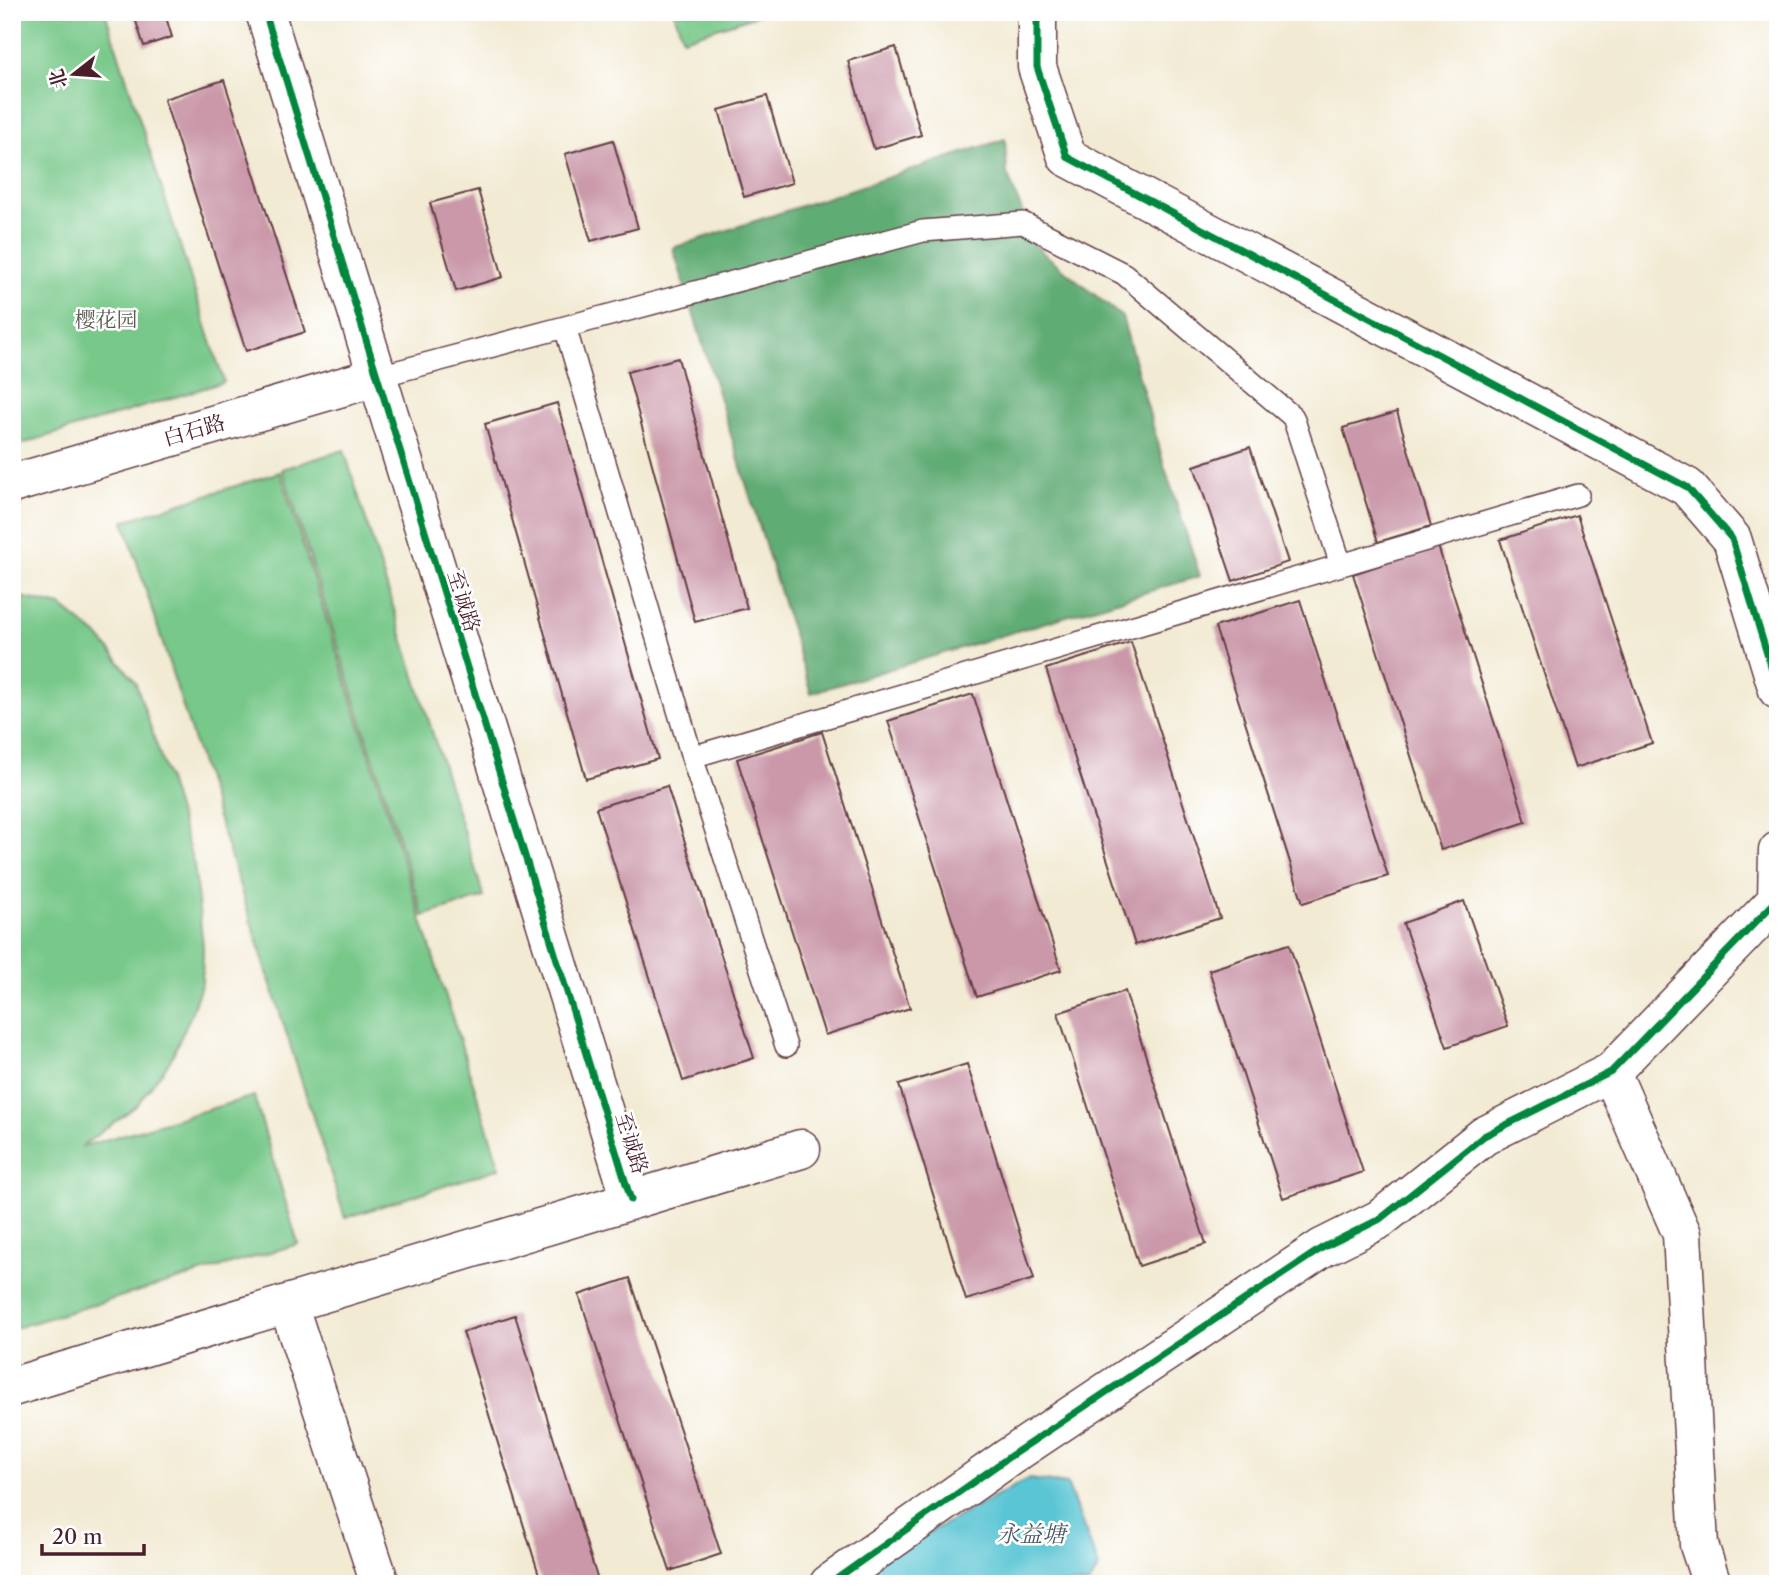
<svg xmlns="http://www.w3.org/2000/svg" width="1790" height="1596" viewBox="0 0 1790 1596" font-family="'Libre Caslon Text','Noto Serif SC',serif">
<rect width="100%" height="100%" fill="#fff"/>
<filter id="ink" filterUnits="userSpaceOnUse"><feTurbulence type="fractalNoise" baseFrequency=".0143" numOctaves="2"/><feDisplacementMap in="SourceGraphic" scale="14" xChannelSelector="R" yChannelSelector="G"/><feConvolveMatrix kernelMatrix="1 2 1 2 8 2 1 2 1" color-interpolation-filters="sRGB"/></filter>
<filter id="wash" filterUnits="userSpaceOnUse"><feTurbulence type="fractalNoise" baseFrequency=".00686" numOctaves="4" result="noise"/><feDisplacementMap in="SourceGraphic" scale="28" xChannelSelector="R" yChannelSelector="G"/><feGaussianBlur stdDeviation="1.57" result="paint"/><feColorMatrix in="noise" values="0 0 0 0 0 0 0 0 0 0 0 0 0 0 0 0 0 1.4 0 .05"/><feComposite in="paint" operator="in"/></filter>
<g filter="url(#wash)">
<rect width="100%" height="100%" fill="#f2ead3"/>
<path fill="#77c889" stroke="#60745a" stroke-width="2" d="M12,12H105L224,382L12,447Z
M674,12H767L683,39Z
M344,450L484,897L423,916L282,469Z
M280,472L500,1168L345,1218L124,521Z
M12,595L61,606L100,638L135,681L164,767L194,865L203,947L202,982L190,1017L170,1061L136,1106L81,1147L254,1096L298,1244L12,1329Z"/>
<path fill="#61ac75" stroke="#566650" stroke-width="2" d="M1005,139L1007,173L1036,247L1122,317L1164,465L1200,576L811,693L673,248Z"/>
<path fill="#5ac5d4" stroke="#527280" stroke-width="2" d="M1028,1479L1067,1484L1099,1567L1089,1584H833Z"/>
<g id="blocks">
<path fill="#ca98a9" d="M133,12H170L165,14L172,37L144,46Z
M896,47L921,135L874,149L848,61Z
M224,80L305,332L246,351L164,99Z
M767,96L792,183L744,197L719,110Z
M613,140L638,228L591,241L565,154Z
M478,190L503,277L456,291L430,203Z
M678,358L747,608L695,622L627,372Z
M557,403L658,759L586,779L485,424Z
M1397,412L1431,526L1378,542L1343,428Z
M1250,447L1288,562L1233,581L1194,466Z
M1577,515L1652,743L1575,768L1500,540Z
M1438,546L1526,822L1441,850L1353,574Z
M1300,600L1388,876L1303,903L1215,627Z
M1131,642L1220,918L1135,945L1046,669Z
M973,694L1061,970L977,997L888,721Z
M822,732L910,1008L825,1035L737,759Z
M667,786L754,1058L683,1081L596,808Z
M1464,901L1508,1026L1447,1047L1403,923Z
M1289,944L1363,1172L1283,1198L1209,970Z
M1125,991L1206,1244L1139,1266L1058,1013Z
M967,1064L1034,1279L966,1300L899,1085Z
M630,1278L721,1554L670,1571L579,1295Z
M515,1315L599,1584H542L463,1332Z"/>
</g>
</g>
<g filter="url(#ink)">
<use href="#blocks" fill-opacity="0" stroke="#633d44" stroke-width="2"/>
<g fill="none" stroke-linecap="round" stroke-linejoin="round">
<defs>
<path id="lane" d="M376,377L565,327
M692,757L1578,495
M786,1046L692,757L565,327L923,231L1023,223L1124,274L1293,417L1341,565"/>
<path id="street" d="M265,12L631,1200
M1037,12V67L1067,157L1687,487L1732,539L1778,690
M12,484L376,377
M1611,1072L1682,1234L1699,1545L1712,1584
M288,1304L380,1584
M12,1387L801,1149
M829,1584L1009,1457L1322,1248L1380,1219L1484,1136L1611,1072L1777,900L1778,851"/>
</defs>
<use href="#lane" stroke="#633d44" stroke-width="24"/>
<use href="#street" stroke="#633d44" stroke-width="41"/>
<use href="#lane" stroke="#fff" stroke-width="21"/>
<use href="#street" stroke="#fff" stroke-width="38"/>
<defs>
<path id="cycleway" d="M265,12L631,1200
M1037,12V67L1067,157L1687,487L1732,539L1778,690
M829,1584L1009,1457L1322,1248L1380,1219L1484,1136L1611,1072L1777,900L1778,851"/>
</defs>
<use href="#cycleway" stroke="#fff" stroke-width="11"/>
<use href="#cycleway" stroke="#00873e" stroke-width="7"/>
</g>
</g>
<g text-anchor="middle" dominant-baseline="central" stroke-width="5" stroke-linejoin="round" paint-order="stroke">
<g font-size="21" fill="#5a5a4c" stroke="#fff">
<text x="106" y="319">樱花园</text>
</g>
<g font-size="21" fill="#4a1f2b" stroke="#fff">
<text transform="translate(194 430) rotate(-16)">白石路</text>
<text transform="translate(464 601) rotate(73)">至诚路</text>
<text transform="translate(632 1143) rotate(73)">至诚路</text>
</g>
<g font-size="23" font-style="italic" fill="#505966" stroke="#fff">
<text x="1031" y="1534">永益塘</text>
</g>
</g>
<rect width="1790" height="1596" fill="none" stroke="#fff" stroke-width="42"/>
<g transform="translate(74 74) rotate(253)" stroke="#ffffff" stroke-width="5" paint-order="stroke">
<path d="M0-5L12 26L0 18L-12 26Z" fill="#4a1f2b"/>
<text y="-10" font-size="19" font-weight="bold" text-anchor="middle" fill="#4a1f2b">北</text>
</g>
<path d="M42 1544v10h102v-10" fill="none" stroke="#4a1f2b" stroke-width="3.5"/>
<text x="52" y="1544" font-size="21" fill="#4a1f2b" stroke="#ffffff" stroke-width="5" paint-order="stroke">20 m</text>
</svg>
